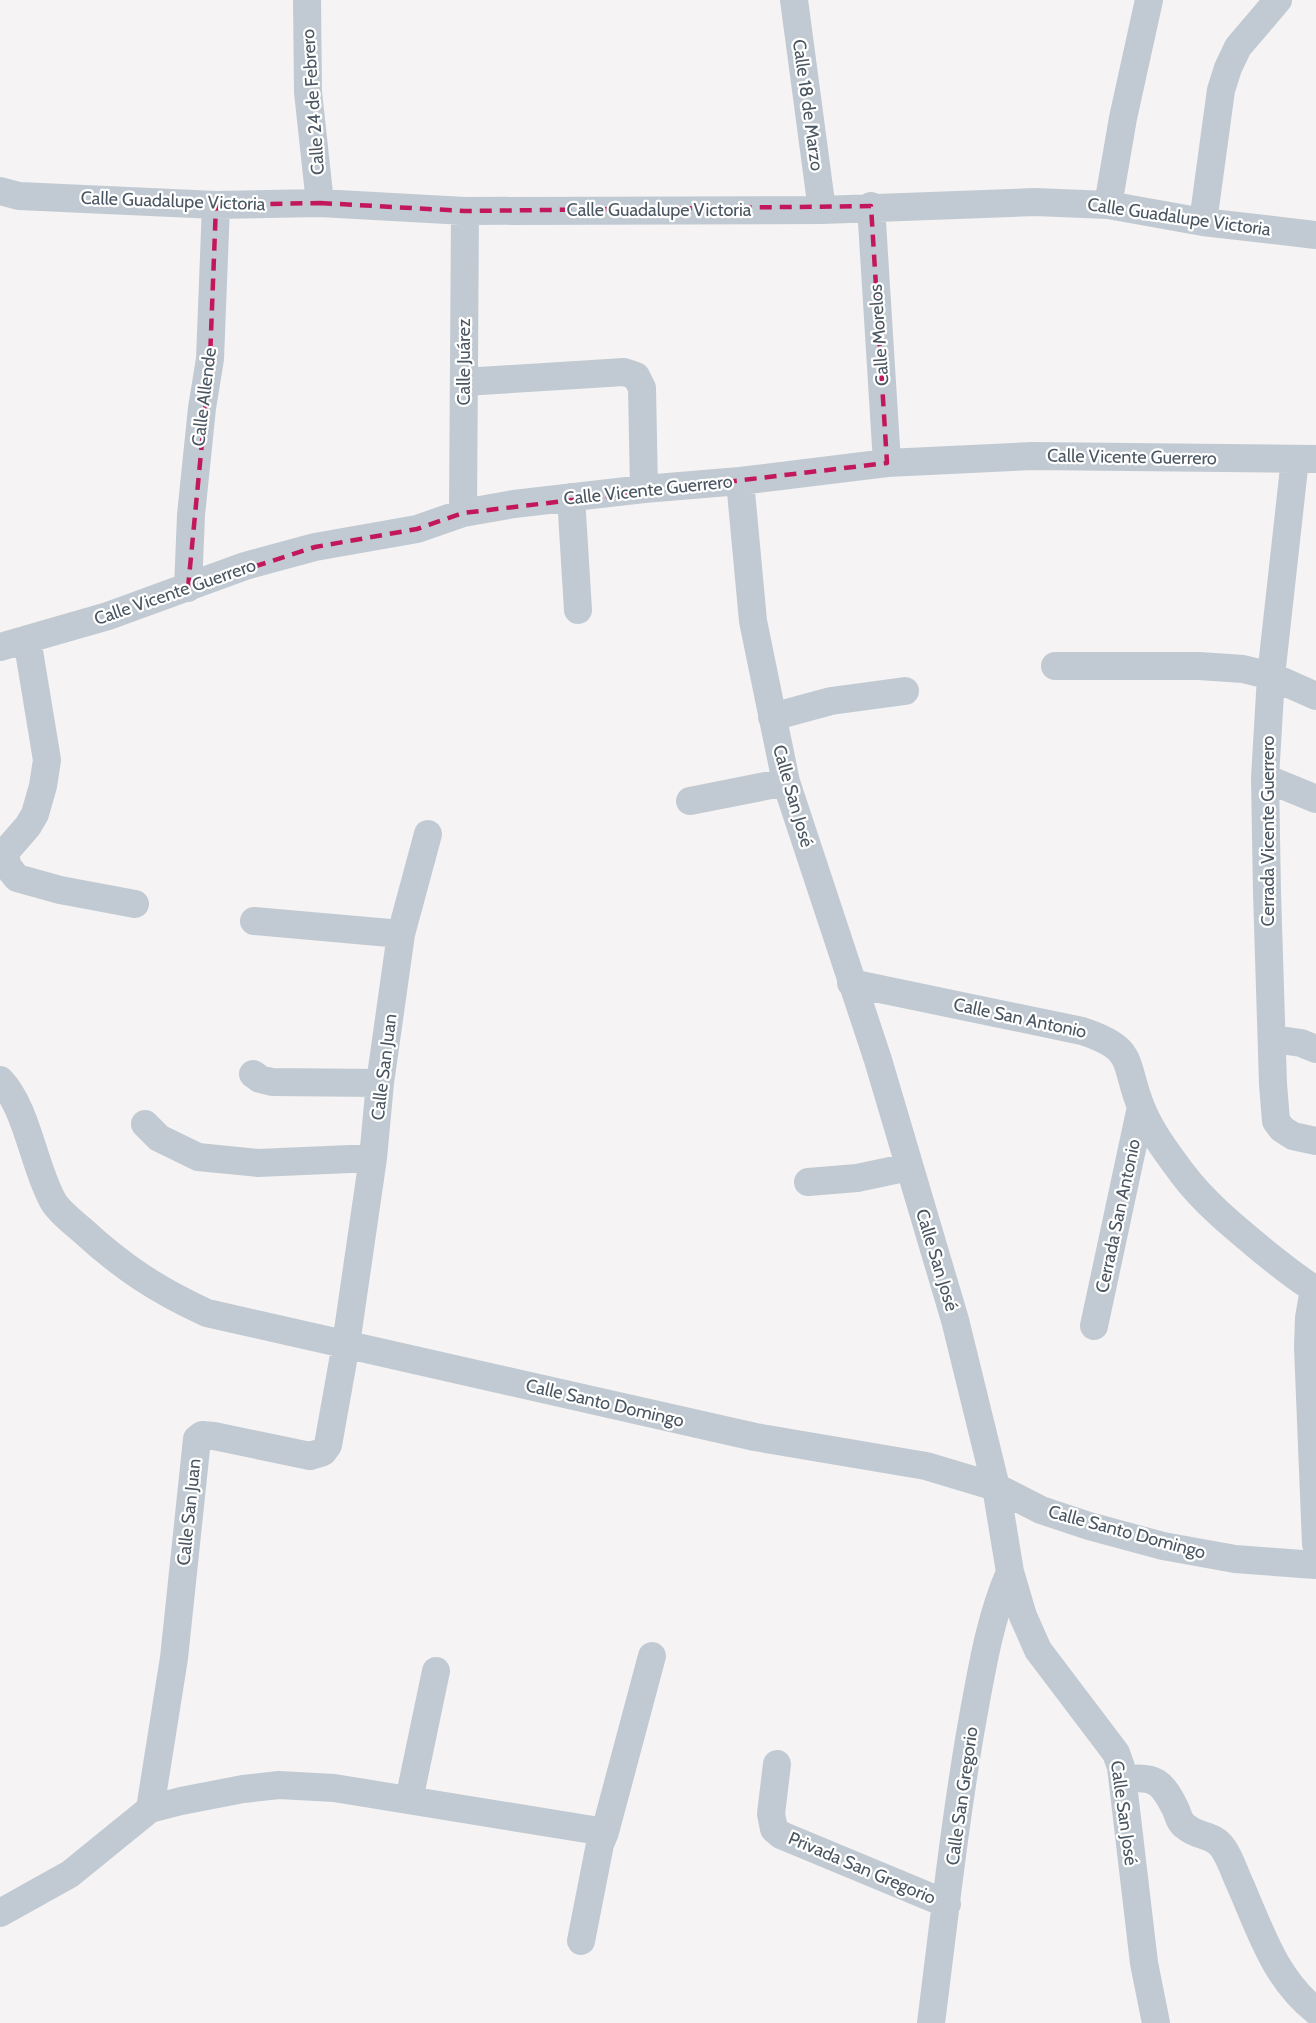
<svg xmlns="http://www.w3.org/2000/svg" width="1316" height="2023" viewBox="0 0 1316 2023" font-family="Cabin,sans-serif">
<rect width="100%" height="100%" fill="#f5f3f3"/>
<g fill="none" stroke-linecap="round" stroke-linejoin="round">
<path stroke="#c1cad2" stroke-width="28" d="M307,0L308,92L320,203
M794,0L822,210
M0,191L19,196L216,205L320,203L465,211L822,210L1035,202L1108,205L1203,222L1316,235
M1108,205L1123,118L1149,0
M871,206L887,463
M1203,222L1221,90L1228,68L1238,47L1278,0
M464,382L624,372L636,376L642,388L644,489
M1295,459L1271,676L1265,778L1267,893L1273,1084L1276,1121L1282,1129L1293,1136L1316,1141
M740,481L753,621L786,782L878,1060L955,1320L996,1487L1010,1572L1023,1616L1038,1650L1116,1753L1121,1767L1144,1963L1156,2023
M571,497L578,610
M463,513L465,211
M188,588L191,515L202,408L210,359L216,205
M27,639L47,760L43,786L35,814L28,826L8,849L5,859L9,868L17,878L60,890L135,904
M0,647L108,616L245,566L315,547L417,529L463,513L514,504L644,489L740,481L887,463L1033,456L1316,459
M1055,666H1199L1243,669L1271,676L1316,696
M772,717L831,701L905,691
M1265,778L1316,799
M690,801L786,782
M254,921L401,934
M851,983L1082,1031C1137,1049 1123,1062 1141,1107C1151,1132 1167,1153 1182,1173C1206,1205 1238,1230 1268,1255C1283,1267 1299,1280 1316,1290
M1273,1039L1301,1043L1316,1049
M253,1074L260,1079L272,1082L380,1083
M0,1080C27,1107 34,1168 53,1201C59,1212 73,1222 82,1230C122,1267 157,1290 207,1313L755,1437L926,1466L996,1487L1041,1510L1089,1526L1163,1546L1235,1559L1316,1565
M145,1124L159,1138L198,1157L258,1163L373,1158
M808,1182L857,1178L909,1167
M1314,1289L1309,1318L1308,1347L1316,1544
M1094,1326L1141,1107
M777,1764L771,1814L774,1829L781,1835L947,1904
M1123,1780C1155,1774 1163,1783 1176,1810C1178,1815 1180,1823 1185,1826C1198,1838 1213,1833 1223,1848C1230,1858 1234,1871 1239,1882C1260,1929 1274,1978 1316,2011
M409,1800L436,1671
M150,1809L174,1658L197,1439L202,1435L214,1436L310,1456L323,1452L328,1445L346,1344L373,1158L380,1083L401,934L428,834
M0,1913L70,1874L150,1809L181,1801L243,1789L279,1785L334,1788L605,1832
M581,1941L600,1844L605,1832L652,1656
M931,2023C944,1921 955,1818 973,1717C982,1668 990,1618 1010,1572"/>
</g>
<path fill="none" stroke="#c2185b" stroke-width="4.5" stroke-dasharray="12 8" stroke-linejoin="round" d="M320,203L465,211L871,206L887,463L463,513L417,529L315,547L188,588L210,359L216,205Z"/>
<g text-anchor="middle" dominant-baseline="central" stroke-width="4.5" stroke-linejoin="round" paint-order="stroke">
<g font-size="18" fill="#4a5661" stroke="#fff">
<text transform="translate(313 102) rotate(-94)">Calle 24 de Febrero</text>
<text transform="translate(808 105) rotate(82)">Calle 18 de Marzo</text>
<text transform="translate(173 201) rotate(2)">Calle Guadalupe Victoria</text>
<text x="659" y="210">Calle Guadalupe Victoria</text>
<text transform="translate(1179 217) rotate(8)">Calle Guadalupe Victoria</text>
<text transform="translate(879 335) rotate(-94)">Calle Morelos</text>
<text transform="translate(464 362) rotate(-90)">Calle Juárez</text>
<text transform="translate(204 397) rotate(-83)">Calle Allende</text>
<text transform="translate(1132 457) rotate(1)">Calle Vicente Guerrero</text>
<text transform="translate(648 490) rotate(-6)">Calle Vicente Guerrero</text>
<text transform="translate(175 592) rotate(-19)">Calle Vicente Guerrero</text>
<text transform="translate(793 796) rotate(74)">Calle San José</text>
<text transform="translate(1268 831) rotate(-90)">Cerrada Vicente Guerrero</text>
<text transform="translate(1020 1018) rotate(12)">Calle San Antonio</text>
<text transform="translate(384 1067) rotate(-83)">Calle San Juan</text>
<text transform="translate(1118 1216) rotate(-78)">Cerrada San Antonio</text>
<text transform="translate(937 1260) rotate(73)">Calle San José</text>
<text transform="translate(605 1403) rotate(13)">Calle Santo Domingo</text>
<text transform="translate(189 1512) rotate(-84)">Calle San Juan</text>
<text transform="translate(1127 1532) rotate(15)">Calle Santo Domingo</text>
<text transform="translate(962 1796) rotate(-82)">Calle San Gregorio</text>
<text transform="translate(1124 1813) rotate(82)">Calle San José</text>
<text transform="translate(862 1868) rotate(23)">Privada San Gregorio</text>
</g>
</g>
</svg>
